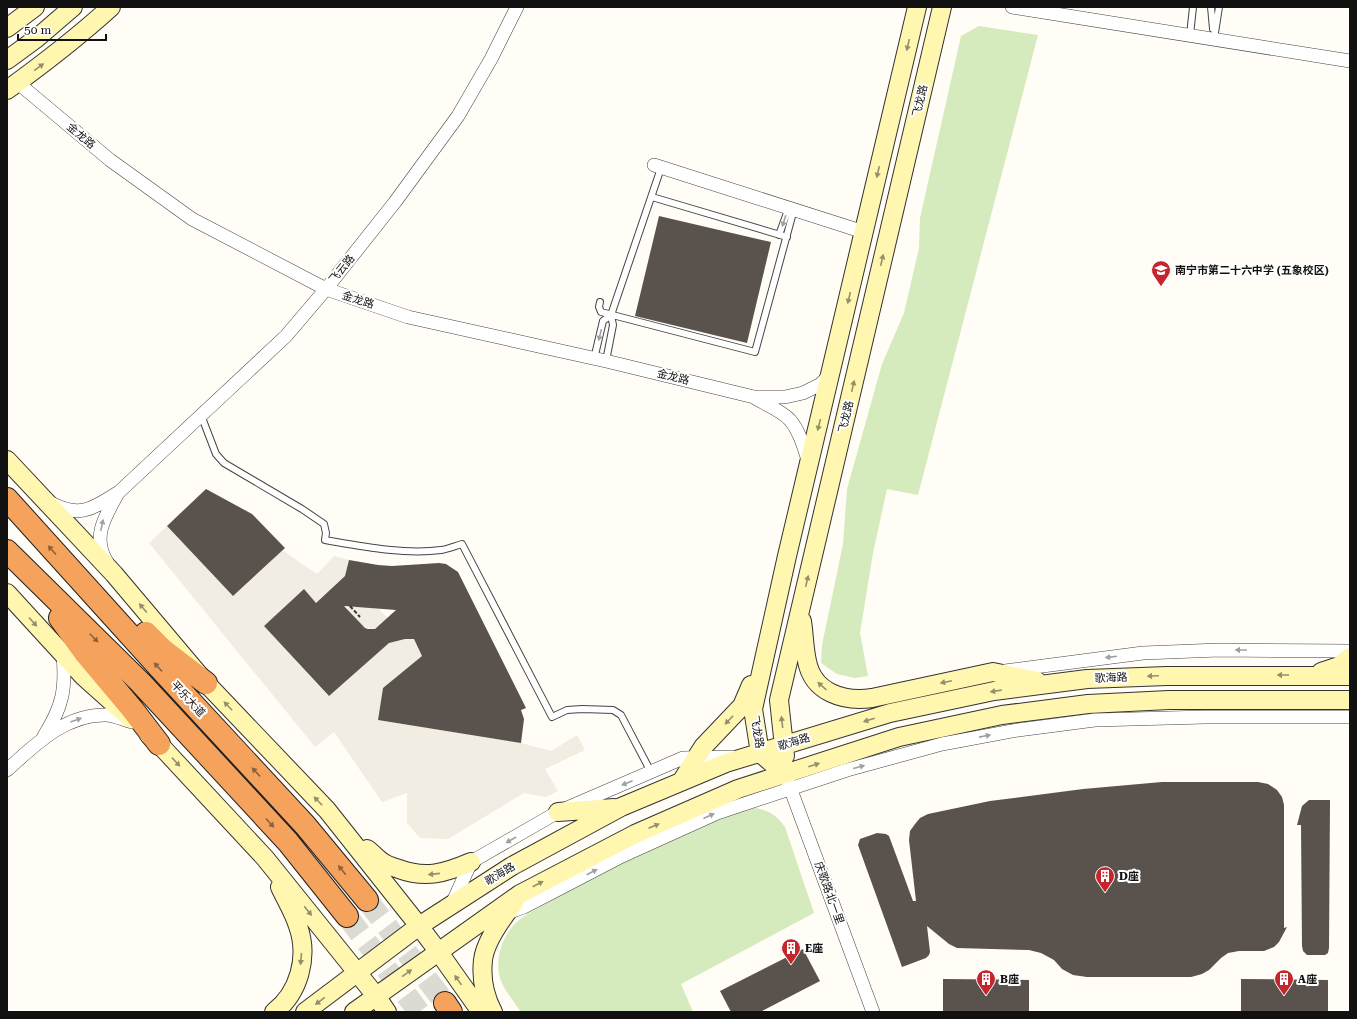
<svg xmlns="http://www.w3.org/2000/svg" width="1357" height="1019" viewBox="0 0 1357 1019" font-family="'Roboto Serif','Noto Sans SC',serif">
<rect width="100%" height="100%" fill="#fffdf5"/>
<path fill="#d5ebbd" d="M979,26L1038,35L918,495L887,489L873,553L860,633L868,676L855,678L837,674L821,663L822,645L843,544L847,489L882,364L904,313L919,248L920,218L961,36Z
M756,808C770,811 776,815 785,827L814,913L681,984L693,1012H521C514,1002 501,986 499,974C496,958 502,939 512,927C515,923 520,919 524,916L617,864L743,809Z"/>
<path fill="#f1ede2" d="M167,526L233,596L282,550L317,574L334,556L349,560L345,576L316,603L304,590L264,626L328,696L389,643L405,639H414L422,656L383,688L378,720L521,743L551,751L577,735L585,750L545,769L558,791L546,797L524,793L448,839L420,838L407,823V793L382,802L334,732L315,747L149,543Z
M357,599L364,607L379,609L388,618L375,629L365,628L347,609Z"/>
<path fill="#5a524d" fill-rule="evenodd" d="M659,216L771,242L747,343L635,316Z
M206,489L252,514L285,548L233,596L167,526Z
M349,560L378,565L392,566L439,563L446,564L458,572L526,708L521,710L524,719L521,743L378,720L383,688L422,656L414,639H405L389,643L329,696L264,626L304,589L316,603L345,576ZM344,606L396,610L375,629H368L365,628Z
M1162,782H1258L1268,784L1277,790L1282,797L1284,805V928L1287,927L1279,942L1274,947L1264,951H1239L1228,953L1221,958L1209,970L1202,974L1191,977H1087L1073,975L1062,969L1054,960L1041,953L1029,950L957,948L949,944L927,926L930,952L929,955L926,958L902,967L858,845L860,839L877,833L886,834L889,836L913,901H916L909,840L910,831L915,824L920,818L928,814L990,801L1083,789Z
M1309,800H1330L1329,948L1328,953L1325,955H1307L1303,951L1302,946L1301,825H1297L1302,806Z
M803,949L820,981L760,1012H731L720,991Z
M943,979L1029,980V1012H943Z
M1241,979L1328,980V1012H1241Z"/>
<g fill="none" stroke-linecap="round" stroke-linejoin="round">
<path stroke="#dbdad3" stroke-width="22" stroke-dasharray="22 11" stroke-linecap="butt" d="M367,900L445,1003
M347,916L419,1012"/>
<defs>
<path id="lane" d="M1211,7L1213,29
M1190,35L1193,7
M1214,39L1219,7
M652,197L787,237
M779,235L789,207
M600,302L599,307L601,312L755,352L794,209
M594,359L603,321L611,315L661,168
M606,361L613,325L611,315
M201,415L216,454L224,463L302,509L324,524L326,533L325,540C360,546 405,555 441,550C448,549 455,546 462,544L552,717L567,710L582,709L613,710L621,715L651,772"/>
<path id="street" d="M1012,7L1350,61
M18,83L110,160L192,219L326,289L408,317L606,361L754,397H785L803,393L821,384L830,374
M654,165L864,232
M755,398C765,404 782,411 790,420C800,432 804,448 809,463
M51,503C81,519 93,508 119,492L286,336L326,289L395,202L458,116L491,59L517,7
M107,562C91,537 106,515 118,493
M1005,671L1143,653L1219,650L1350,651
M44,736C63,706 66,689 63,654
M7,770C35,745 65,714 106,715C114,715 124,720 132,722
M788,782L873,1012
M452,904L471,862L558,812L683,758L733,757
M504,914L524,907L622,856L717,813L847,770L942,744L1018,730L1095,720L1205,717H1350"/>
<path id="secondary" d="M7,28L35,7
M7,60L37,38L73,7
M7,90C43,64 78,37 111,7
M7,460L114,574L206,683L327,810L419,926L438,951L481,1012
M7,593L83,676L130,718
M802,621C804,634 804,648 807,661C813,693 844,702 872,698L993,672L1037,681
M1321,672L1339,666L1350,657
M149,735L159,744L265,858L376,996L387,1012
M785,756L779,700L942,7
M785,774L760,753L753,709L787,556L917,7
M681,782L703,747L742,706L751,685
M558,812L614,808
M367,849C373,853 378,860 384,863C388,866 394,867 399,869C426,879 445,873 471,862
M274,1012C299,993 309,957 298,926C294,913 286,900 280,887
M305,1012L419,926L512,866L621,807L726,763L890,713L994,691L1087,679L1167,676H1350
M354,1012L520,894L635,834L738,789L899,737L1002,715L1088,704L1169,700H1350
M493,1012C485,997 481,978 483,960C485,942 503,917 514,903"/>
<path id="highway" d="M7,499L156,664L305,825L367,900
M7,551L140,682L288,842L347,916
M60,618L86,654L133,710L159,744
M146,633L163,650L206,683
M445,1003L451,1012"/>
</defs>
<use href="#lane" stroke="#444" stroke-width="8"/>
<use href="#street" stroke="#444" stroke-width="14"/>
<use href="#secondary" stroke="#333" stroke-width="20"/>
<use href="#highway" stroke="#222" stroke-width="24"/>
<path stroke="#333" stroke-width="2" stroke-dasharray="4 2" stroke-linecap="butt" d="M350,606L360,617"/>
<use href="#lane" stroke="#fff" stroke-width="6"/>
<use href="#street" stroke="#fff" stroke-width="13"/>
<use href="#secondary" stroke="#fff6b0" stroke-width="18"/>
<use href="#highway" stroke="#f5a25d" stroke-width="22"/>
</g>
<defs><path id="oneway-solid" d="M-6-.8H1V-3.2L6.5 0L1 3.2V.8H-6Z"/></defs>
<g fill="#948f68">
<use href="#oneway-solid" transform="translate(908 45) rotate(103)"/>
<use href="#oneway-solid" transform="translate(39 67) rotate(-36)"/>
<use href="#oneway-solid" transform="translate(878 172) rotate(103)"/>
<use href="#oneway-solid" transform="translate(882 260) rotate(-77)"/>
<use href="#oneway-solid" transform="translate(849 298) rotate(103)"/>
<use href="#oneway-solid" transform="translate(853 386) rotate(-77)"/>
<use href="#oneway-solid" transform="translate(819 425) rotate(104)"/>
<use href="#oneway-solid" transform="translate(807 581) rotate(-77)"/>
<use href="#oneway-solid" transform="translate(143 608) rotate(-130)"/>
<use href="#oneway-solid" transform="translate(33 622) rotate(48)"/>
<use href="#oneway-solid" transform="translate(1283 675) rotate(180)"/>
<use href="#oneway-solid" transform="translate(1153 676) rotate(177)"/>
<use href="#oneway-solid" transform="translate(946 682) rotate(168)"/>
<use href="#oneway-solid" transform="translate(822 686) rotate(-138)"/>
<use href="#oneway-solid" transform="translate(996 691) rotate(171)"/>
<use href="#oneway-solid" transform="translate(228 706) rotate(-134)"/>
<use href="#oneway-solid" transform="translate(729 720) rotate(134)"/>
<use href="#oneway-solid" transform="translate(869 720) rotate(163)"/>
<use href="#oneway-solid" transform="translate(782 722) rotate(-97)"/>
<use href="#oneway-solid" transform="translate(176 762) rotate(47)"/>
<use href="#oneway-solid" transform="translate(814 765) rotate(-18)"/>
<use href="#oneway-solid" transform="translate(318 801) rotate(-134)"/>
<use href="#oneway-solid" transform="translate(654 826) rotate(-23)"/>
<use href="#oneway-solid" transform="translate(434 874) rotate(174)"/>
<use href="#oneway-solid" transform="translate(538 884) rotate(-28)"/>
<use href="#oneway-solid" transform="translate(308 911) rotate(51)"/>
<use href="#oneway-solid" transform="translate(301 959) rotate(95)"/>
<use href="#oneway-solid" transform="translate(407 973) rotate(-36)"/>
<use href="#oneway-solid" transform="translate(458 980) rotate(-125)"/>
<use href="#oneway-solid" transform="translate(320 1001) rotate(143)"/>
</g>
<g fill="#a0a0a0">
<use href="#oneway-solid" transform="translate(784 221) rotate(108)"/>
<use href="#oneway-solid" transform="translate(600 335) rotate(104)"/>
<use href="#oneway-solid" transform="translate(102 525) rotate(-78)"/>
<use href="#oneway-solid" transform="translate(1241 650) rotate(-180)"/>
<use href="#oneway-solid" transform="translate(1111 657) rotate(173)"/>
<use href="#oneway-solid" transform="translate(76 720) rotate(-20)"/>
<use href="#oneway-solid" transform="translate(985 736) rotate(-11)"/>
<use href="#oneway-solid" transform="translate(859 767) rotate(-15)"/>
<use href="#oneway-solid" transform="translate(627 783) rotate(157)"/>
<use href="#oneway-solid" transform="translate(709 816) rotate(-24)"/>
<use href="#oneway-solid" transform="translate(511 840) rotate(150)"/>
<use href="#oneway-solid" transform="translate(592 872) rotate(-28)"/>
</g>
<g fill="#8e613b">
<use href="#oneway-solid" transform="translate(52 550) rotate(-132)"/>
<use href="#oneway-solid" transform="translate(94 638) rotate(45)"/>
<use href="#oneway-solid" transform="translate(158 667) rotate(-133)"/>
<use href="#oneway-solid" transform="translate(256 772) rotate(-133)"/>
<use href="#oneway-solid" transform="translate(270 823) rotate(47)"/>
<use href="#oneway-solid" transform="translate(342 870) rotate(-129)"/>
</g>
<defs>
<symbol id="school-pin" viewBox="-11 -11 22 30"><path d="M0 17L-7.5 6A9.5 9.5 0 1 1 7.5 6Z" fill="#c4262e" stroke="#fff"/><path d="M0-5L7-2L0 1L-7-2ZM-4 1L0 2.5L4 1V4Q0 6-4 4Z" fill="#fff"/></symbol>
<symbol id="building-pin" viewBox="-11 -11 22 30"><path d="M0 17L-7.5 6A9.5 9.5 0 1 1 7.5 6Z" fill="#c4262e" stroke="#fff"/><path d="M-4-6H4V6H1V3H-1V6H-4ZM-2.5-4.3h1.7v1.8h-1.7ZM.8-4.3h1.7v1.8H.8ZM-2.5-1h1.7V.8h-1.7ZM.8-1h1.7V.8H.8Z" fill="#fff"/></symbol>
</defs>
<g fill-rule="evenodd">
<use href="#school-pin" x="1150" y="259" width="22" height="30"/>
<use href="#building-pin" x="1094" y="865" width="22" height="30"/>
<use href="#building-pin" x="780" y="937" width="22" height="30"/>
<use href="#building-pin" x="975" y="968" width="22" height="30"/>
<use href="#building-pin" x="1273" y="968" width="22" height="30"/>
</g>
<g text-anchor="middle" dominant-baseline="central" stroke-width="4" stroke-linejoin="round" paint-order="stroke">
<g font-size="11" fill="#111" stroke="#fff">
<text transform="translate(920 101) rotate(-77)">飞龙路</text>
<text transform="translate(81 136) rotate(40)">金龙路</text>
<text transform="translate(342 269) rotate(-51)">飞云路</text>
<text transform="translate(358 300) rotate(18)">金龙路</text>
<text transform="translate(673 377) rotate(14)">金龙路</text>
<text transform="translate(846 417) rotate(-77)">飞龙路</text>
<text transform="translate(1111 678) rotate(-3)">歌海路</text>
<text transform="translate(188 699) rotate(47)">平乐大道</text>
<text transform="translate(757 732) rotate(80)">飞龙路</text>
<text transform="translate(794 742) rotate(-17)">歌海路</text>
<text transform="translate(500 874) rotate(-31)">歌海路</text>
<text transform="translate(829 893) rotate(70)">庆歌路北一里</text>
</g>
<g font-size="11" font-weight="bold" fill="#111" stroke="#fff" text-anchor="start">
<text x="1175" y="270">南宁市第二十六中学 (五象校区)</text>
<text x="1119" y="876">D座</text>
<text x="805" y="948">E座</text>
<text x="1000" y="979">B座</text>
<text x="1298" y="979">A座</text>
</g>
</g>
<rect width="1357" height="1019" fill="none" stroke="#111111" stroke-width="16"/>
<path d="M18 34v6h88v-6" fill="none" stroke="#111111" stroke-width="2"/>
<text x="24" y="34" font-size="12" fill="#111111" stroke="#ffffff" stroke-width="3" paint-order="stroke">50 m</text>
</svg>
